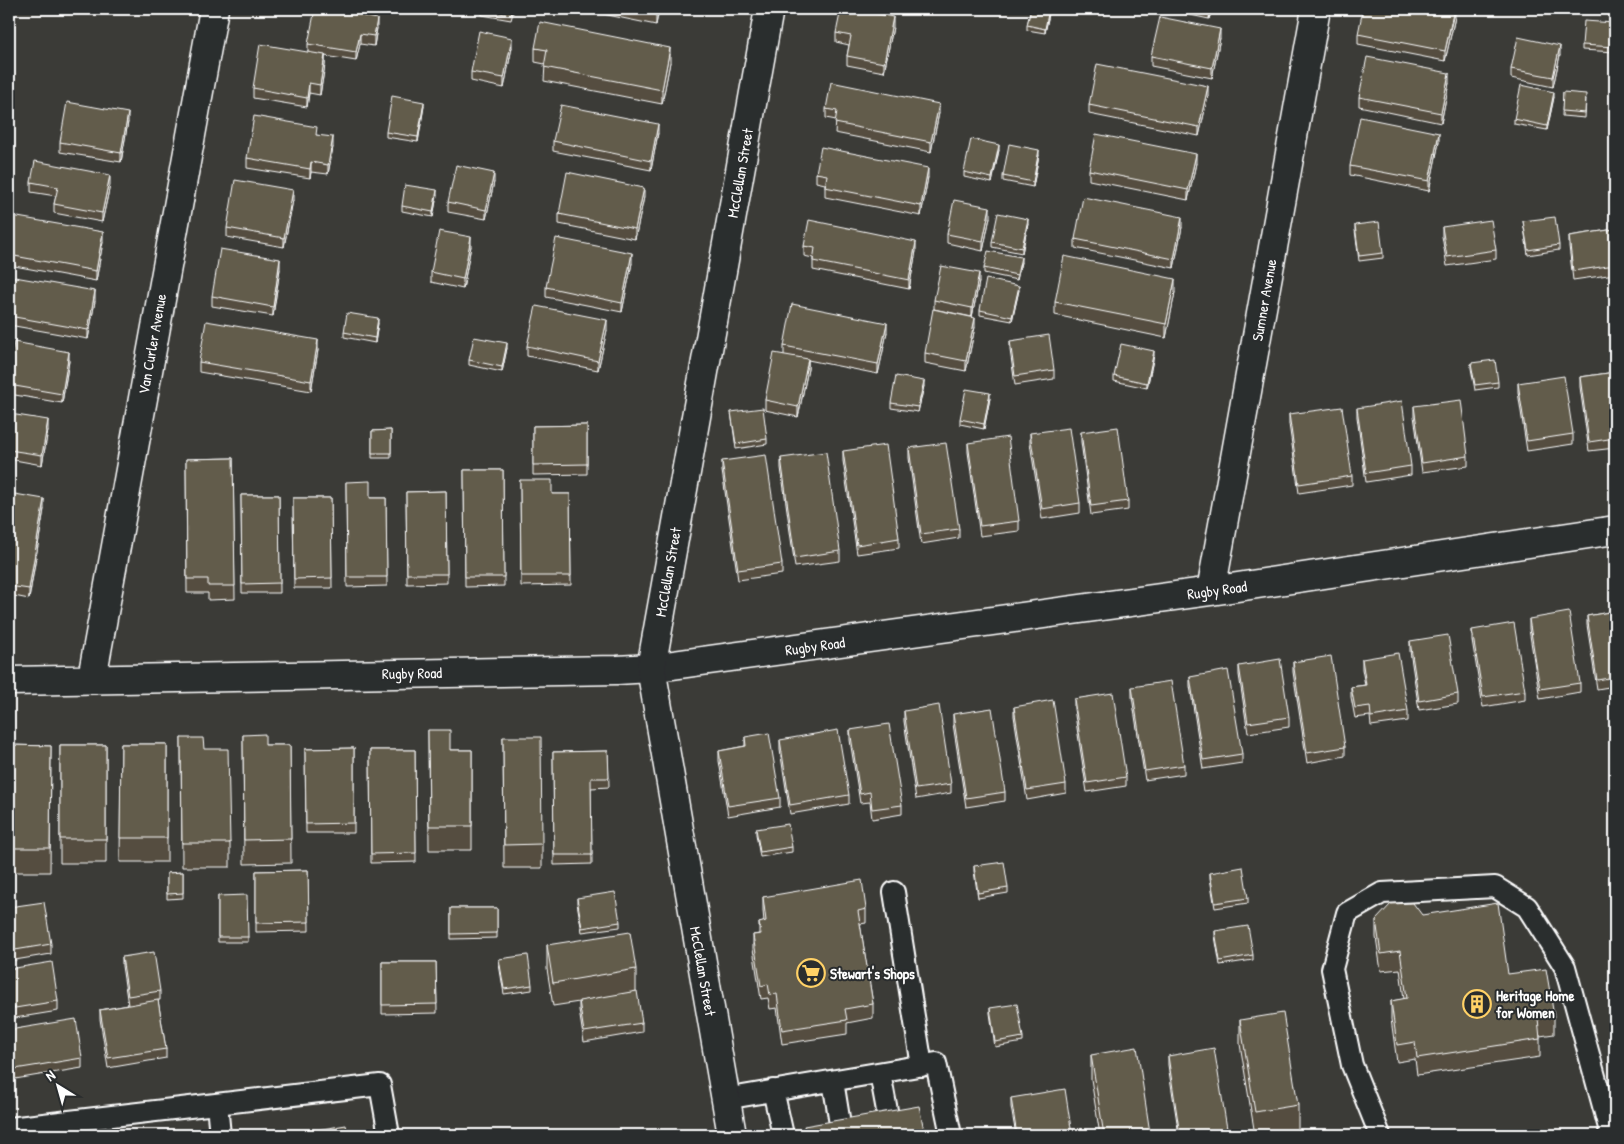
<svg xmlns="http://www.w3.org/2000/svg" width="1624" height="1144" viewBox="0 0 1624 1144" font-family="'Patrick Hand',sans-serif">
<rect width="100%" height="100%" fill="#3b3b37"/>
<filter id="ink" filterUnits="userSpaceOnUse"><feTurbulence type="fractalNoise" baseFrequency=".02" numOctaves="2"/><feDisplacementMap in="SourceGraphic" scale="10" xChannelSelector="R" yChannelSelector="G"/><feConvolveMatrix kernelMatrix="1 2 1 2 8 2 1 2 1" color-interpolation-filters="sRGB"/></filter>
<g filter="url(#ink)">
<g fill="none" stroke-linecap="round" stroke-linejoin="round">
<defs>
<path id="service" d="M894,892L922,1066
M880,1073L888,1116
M833,1081L840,1124
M773,1090L783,1135
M725,1099L936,1063L951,1135
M217,1104L220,1135
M9,1128L380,1085L389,1135
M1380,1135L1352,1065L1332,969L1347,913L1382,893L1495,887L1527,907L1565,967L1611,1135"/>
<path id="minor" d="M1211,591L1316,9
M92,678L214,9
M9,681L617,670L651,668L1211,591L1615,530"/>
<path id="tertiary" d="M732,1135L651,668L769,9"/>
</defs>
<use href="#service" stroke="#fff" stroke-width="24"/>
<use href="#minor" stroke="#fff" stroke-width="31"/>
<use href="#tertiary" stroke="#fff" stroke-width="31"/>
<use href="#service" stroke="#2a2d2e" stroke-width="20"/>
<use href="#minor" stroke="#2a2d2e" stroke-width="28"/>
<use href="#tertiary" stroke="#2a2d2e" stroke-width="28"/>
</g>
<path fill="#544e40" stroke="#fff" d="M366,9L364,17L377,28L374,46L360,44L356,61L325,56V65L320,95L309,93L307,107L253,98V88L308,52V44Z
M482,9H514L511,20L482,15Z
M598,9H659L656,25L598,13Z
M1031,9H1050L1045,33L1027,30V25Z
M1167,9H1212L1209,19L1167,10Z
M1455,17L1445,61L1358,44V34Z
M1615,23V52L1582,50V45Z
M893,27L884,72L847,65V56L849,45L836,42V33Z
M1220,38L1212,78L1151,66V56Z
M512,47L504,88L471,81V72Z
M535,48L670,62L662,104L544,81L545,64L535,62Z
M1560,55L1553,87L1511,78V69Z
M1449,83L1441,123L1359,106V97Z
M1563,92L1586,99L1585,118L1562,116Z
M1208,96L1199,136L1089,114V105Z
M1554,97L1547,130L1514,124V119Z
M424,106L418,142L386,137V132Z
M826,109L939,113L931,152L835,133L836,120L826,118Z
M128,122L121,162L60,152V142Z
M658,133L651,170L553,151V141Z
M317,135L333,147L328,174L311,172L310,178L247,168V158Z
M1439,142L1429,191L1350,175V166Z
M999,150L992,183L964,177V172Z
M1039,155L1033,187L1003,181V176Z
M1196,163L1188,200L1089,180V170Z
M816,173L928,177L921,216L825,197V184L816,182Z
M31,182L110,185L102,222L54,213V204L56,196L31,192Z
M494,182L486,219L448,212V202Z
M437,195L433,217L402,211V206Z
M644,197L635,239L559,224V214Z
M293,200L284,247L227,237V228Z
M990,217L983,251L947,243V234Z
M1523,221L1559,245V250L1528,255Z
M1028,224L1022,253L992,247V242Z
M1355,225L1383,253V258L1359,261L1355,230Z
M1182,227L1174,268L1075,248V239Z
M1442,227L1496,250V259L1447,266L1442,236Z
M1615,229V274L1573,280L1569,246V236Z
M9,236L103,242L96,281L9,265Z
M471,246L463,289L431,282V272Z
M804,246L916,251L909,289L813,270V258L804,256Z
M1021,262L1017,280L984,273V268Z
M632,263L622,312L546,297V287Z
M280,269L273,316L212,306V296Z
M9,276L95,301L88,339L9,325Z
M979,282L972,317L934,309V300Z
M1019,290L1012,321L980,315V310Z
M1175,292L1166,338L1055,315V302Z
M378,323L375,343L344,337V332Z
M975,327L966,371L925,363V353Z
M607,330L598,370L527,356V346Z
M887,332L878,374L808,360V369L798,417L765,410V400L784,355V346Z
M1010,341L1054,370V379L1015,385L1010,350Z
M507,348L502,372L469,365V360Z
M318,350L311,391L199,372V362Z
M1154,355L1147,388L1114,381V376Z
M69,361L62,403L9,394V376Z
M1471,363L1498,382V387L1475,390L1471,368Z
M1615,372V448L1589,451L1580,387V377Z
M1518,383L1573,434V444L1527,451L1518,392Z
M924,386L918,412L891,408V403Z
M990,398L984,429L960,424V419Z
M1414,406L1468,456V466L1422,472L1414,416Z
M1357,408L1411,466V475L1366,482L1357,417Z
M731,412L767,439V444L736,449Z
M1289,414L1352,476V485L1299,493L1289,424Z
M9,422L48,430L42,465L9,459Z
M587,425V474L533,475V426Z
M391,430V458H372V431Z
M1081,432L1128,501V510L1091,515L1081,442Z
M1030,433L1080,503V513L1042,519L1030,443Z
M968,443L1019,521V531L980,536L968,452Z
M909,448L959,529V538L921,544L909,458Z
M843,451L899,538V548L857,554L843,461Z
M233,458L235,599L208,600V593H187L186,459Z
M781,458L840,551V561L795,567L781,468Z
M722,461L782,564V574L738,580L722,471Z
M464,470H503L504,586L465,587Z
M520,480L552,494H570L571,585L521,586Z
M346,482L370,498H386L387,586L347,587Z
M446,491L447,583L407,584L406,492Z
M9,493L44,509L29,599L9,595Z
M241,495H279L280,593H242Z
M293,498H331L332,588H294Z
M1615,611V686L1597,689L1587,625V616Z
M1529,619L1580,683V692L1540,699L1529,629Z
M1472,630L1525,691V700L1483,707L1472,640Z
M1410,641L1458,694V704L1419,710L1410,651Z
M1362,659L1408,711V721L1371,726L1370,716L1355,718L1351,697V687L1365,685L1362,669Z
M1293,662L1345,747V756L1307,763L1293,672Z
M1239,666L1289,717V727L1248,733L1239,675Z
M1190,677L1242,754V763L1203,769L1190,686Z
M1132,687L1184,765V774L1145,780L1132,697Z
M1074,699L1126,777V786L1087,792L1074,709Z
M1014,707L1066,784V793L1027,800L1014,716Z
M904,711L951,784V793L916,799L904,721Z
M953,714L1005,792V801L966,807L953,724Z
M428,730L450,750H472V850H429Z
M850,730L902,805V814L872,819L870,802L860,803L850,740Z
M243,735L265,745H290L291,863L244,864Z
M503,737L542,844V868H504Z
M745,737L780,798V807L728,816L719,761V751L745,746Z
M181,738L204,749L230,843V867H182Z
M780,740L849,795V804L790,814L780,750Z
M121,744H167V862H120Z
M9,745L51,746L50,872H9Z
M60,745H106V863H60Z
M354,748V833H306L305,749Z
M370,750H415L416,862L371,863Z
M608,751L609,787L591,788L592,864L554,865L553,752Z
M756,829L792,847V852L760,857L756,834Z
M974,866L1008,888V893L978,898L974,871Z
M308,870L309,931L256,932V871Z
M183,872V898L167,899V873Z
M1210,873L1248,898V903L1215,908L1210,878Z
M218,896L248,937V942H218Z
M763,897L866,909V923L860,924L873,1004V1018L847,1023V1034L782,1044L777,1008L770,1009L768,998L761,999L753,949V935L759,934V923L764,922L763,911Z
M577,898L620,922V927L582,932L577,903Z
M9,907L51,944V954L9,961Z
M451,908H497V938L451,939Z
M1422,915L1508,974L1554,1016V1034L1540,1036V1057L1417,1075L1415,1059L1397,1062L1391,1019V1001L1404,999L1400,969L1381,971L1376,937V920Z
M1215,931L1253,955V960L1220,965L1215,936Z
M547,945L636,969V992L642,1023V1032L584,1042L579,1010V1002L553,1006L547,969Z
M122,957L160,991V1000H158L166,1049V1058L108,1068L100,1019V1010L128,1005L122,966Z
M499,959L532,985V990L504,994L499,964Z
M382,962H436L437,1013L382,1014Z
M9,969L58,1001V1011L9,1019Z
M990,1008L1023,1037V1042L995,1047L990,1013Z
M1240,1020L1298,1105V1129L1260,1135H1255L1240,1044Z
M9,1030L82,1058V1068L9,1080Z
M1091,1055L1150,1133V1135H1100L1091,1079Z
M1168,1056L1228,1135H1179L1168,1065Z
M1011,1098L1072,1135H1016L1011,1107Z"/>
<path fill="#454034" stroke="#fff" d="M364,9H366L363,26V16Z
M657,9H659L656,25V15Z
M1049,9H1050L1045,33V29Z
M1210,9H1212L1209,19Z
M1455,9V17L1445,61V51Z
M893,17V27L884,72V63Z
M377,19V28L374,46V36Z
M1220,29V38L1212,78V68Z
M360,34V44L356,61V52Z
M512,38V47L504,88V78Z
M1560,46V55L1553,87V77Z
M670,48V62L662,104V90Z
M325,55V65L320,95V85Z
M1449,73V83L1441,123V113Z
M309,83V93L307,107V98Z
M1208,86V96L1199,136V127Z
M1554,92V97L1547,130V126Z
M424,102V106L418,142V137Z
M939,104V113L931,152V142Z
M128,113V122L121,162V153Z
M658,124V133L651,170V161Z
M1439,133V142L1429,191V181Z
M333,137V147L328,174V165Z
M999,145V150L992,183V178Z
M1039,150V155L1033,187V182Z
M1196,154V163L1188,200V190Z
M311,162V172L310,178V169Z
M928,168V177L921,216V206Z
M494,173V182L486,219V210Z
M110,175V185L102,222V213Z
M644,188V197L635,239V229Z
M293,190V200L284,247V238Z
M437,190V195L433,217V212Z
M990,207V217L983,251V241Z
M1182,217V227L1174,268V259Z
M1028,219V224L1022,253V248Z
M103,232V242L96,281V271Z
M471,237V246L463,289V279Z
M916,242V251L909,289V280Z
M632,253V263L622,312V303Z
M1021,257V262L1017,280V275Z
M280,259V269L273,316V307Z
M979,273V282L972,317V308Z
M1175,279V292L1166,338V324Z
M1019,286V290L1012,321V317Z
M95,291V301L88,339V330Z
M378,318V323L375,343V338Z
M975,318V327L966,371V361Z
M607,320V330L598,370V361Z
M887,323V332L878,374V364Z
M318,340V350L311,391V381Z
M507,343V348L502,372V367Z
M1154,351V355L1147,388V383Z
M69,352V361L62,403V394Z
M808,359V369L798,417V407Z
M924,381V386L918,412V407Z
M990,393V398L984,429V424Z
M48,420V430L42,465V455Z
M44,499V509L29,599V589Z"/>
<path fill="#625b4b" stroke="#fff" d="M315,9H364L363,16L377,19L374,36L360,34L356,52L308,44Z
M482,9H513L511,15L482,10Z
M623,9H657L656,15Z
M841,9H853L893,17L884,63L847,56L851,36L836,33Z
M1031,9H1049L1045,29L1027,25Z
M1363,9H1454L1445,51L1358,34Z
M1160,17L1220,29L1212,68L1151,56Z
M1584,21L1615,23V47L1582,45Z
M540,22L670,48L662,90L544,67L547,50L535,48Z
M479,31L512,38L504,78L471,72Z
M1518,37L1560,46L1553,77L1511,69Z
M260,44L325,55L320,85L309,83L307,98L253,88Z
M1367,57L1449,73L1441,113L1359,97Z
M1097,64L1208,86L1199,127L1089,105Z
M831,82L939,104L931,142L835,123L837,111L826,109Z
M1521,85L1554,92L1547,126L1514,119Z
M1563,92L1586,94L1585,113L1562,111Z
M392,96L424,102L418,137L386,132Z
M67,102L128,113L121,153L60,142Z
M561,105L658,124L651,161L553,141Z
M254,116L317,127L316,135L333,137L328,165L311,162L310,169L247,158Z
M1360,117L1439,133L1429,181L1350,166Z
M1096,134L1196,154L1188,190L1089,170Z
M971,139L999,145L992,178L964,172Z
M1009,144L1039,150L1033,182L1003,176Z
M821,147L928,168L921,206L825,187L827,175L816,173Z
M35,161L110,175L102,213L54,204L58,187L31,182Z
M456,165L494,173L486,210L448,202Z
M567,172L644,188L635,229L559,214Z
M235,180L293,190L284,238L227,228Z
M405,185L437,190L433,212L402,206Z
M1083,197L1182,217L1174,259L1075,239Z
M954,200L990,207L983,241L947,234Z
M998,213L1028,219L1022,248L992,242Z
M12,216L103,232L96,271L9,255V236Z
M1555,217L1559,245L1528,250L1523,221Z
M809,220L916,242L909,280L813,261L815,248L804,246Z
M1491,220L1496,250L1447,257L1442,227Z
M1379,222L1383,253L1359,256L1355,225Z
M1615,229V265L1573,271L1569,236Z
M439,231L471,237L463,279L431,272Z
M556,238L632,253L622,303L546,287Z
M220,249L280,259L273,307L212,296Z
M988,251L1021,257L1017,275L984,268Z
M1064,256L1175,279L1166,324L1055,302Z
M941,266L979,273L972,308L934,300Z
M9,276L95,291L88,330L9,316Z
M986,279L1019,286L1012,317L980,310Z
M792,304L887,323L878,364L784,346Z
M536,306L607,320L598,361L527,346Z
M933,309L975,318L966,361L925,353Z
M347,313L378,318L375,338L344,332Z
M206,321L318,340L311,381L199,362Z
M1049,335L1054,370L1015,376L1010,341Z
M474,337L507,343L502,367L469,360Z
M14,342L69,352L62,394L9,385V376Z
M1121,344L1154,351L1147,383L1114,376Z
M774,353L808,359L798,407L765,400Z
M1495,360L1498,382L1475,385L1471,363Z
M1615,372V438L1589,442L1580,377Z
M896,376L924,381L918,407L891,403Z
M1564,376L1573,434L1527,441L1518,383Z
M966,389L990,393L984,424L960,419Z
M1461,400L1468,456L1422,463L1414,406Z
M1402,401L1411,466L1366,473L1357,408Z
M1342,407L1352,476L1299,484L1289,414Z
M763,408L767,439L736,444L731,412Z
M10,414L48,420L42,455L9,450V422Z
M587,425V464L533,465V426Z
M1118,427L1128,501L1091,506L1081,432Z
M1069,428L1080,503L1042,509L1030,433Z
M391,430V453H372V431Z
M1008,437L1019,521L980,526L968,443Z
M946,443L959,529L921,534L909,448Z
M886,445L899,538L857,545L843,451Z
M826,452L840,551L795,558L781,458Z
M766,455L782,564L738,570L722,461Z
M233,458L235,586H208V579H187L186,459Z
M464,470H503L504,577H465Z
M520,480H552V494H570L571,576H521Z
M370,481V498H386L387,577H347L346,482Z
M446,491L447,574H407L406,492Z
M9,493L44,499L29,589L9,586Z
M241,495H279L280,583L242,584Z
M293,498H331L332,578L294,579Z
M1615,611V677L1597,680L1587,616Z
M1569,612L1580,683L1540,689L1529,619Z
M1514,623L1525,691L1483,697L1472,630Z
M1448,635L1458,694L1419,701L1410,641Z
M1398,653L1408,711L1371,717L1370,706L1355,708L1351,687L1366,685L1362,659Z
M1331,656L1345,747L1307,753L1293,662Z
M1280,659L1289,717L1248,723L1239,666Z
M1228,670L1242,754L1203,760L1190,677Z
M1171,681L1184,765L1145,771L1132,687Z
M1113,693L1126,777L1087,783L1074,699Z
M1053,700L1066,784L1027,790L1014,707Z
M939,705L951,784L916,789L904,711Z
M992,708L1005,792L966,798L953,714Z
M889,724L902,805L872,809L870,792L860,794L850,730Z
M428,730H450V750H472V826H429Z
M838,730L849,795L790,805L780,740Z
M769,733L780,798L728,806L719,751L746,746L745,737Z
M265,734V745H290L291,839L244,840L243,735Z
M503,737H541L542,844L504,845Z
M181,738H203L204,749H228L230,843H182Z
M121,744H167V838H120Z
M9,745L51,746L50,848H9Z
M60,745H106V839H60Z
M354,748V823L306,824L305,749Z
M370,750H415L416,853L371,854Z
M608,751L609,778H591L592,855H554L553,752Z
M788,824L792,847L760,852L756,829Z
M1004,862L1008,888L978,893L974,866Z
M1243,867L1248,898L1215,903L1210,873Z
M308,870L309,922L256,923V871Z
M183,872V893L167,894V873Z
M862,880L866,909L858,911L873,1004L845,1009L847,1020L782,1030L777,994L770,995L768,984L761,986L753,935L761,934L759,923L766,921L763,897Z
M615,892L620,922L582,928L577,898Z
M247,895L248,937H218V896Z
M44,902L51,944L9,951V907Z
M1413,903L1422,915L1498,903L1508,974L1546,969L1554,1016L1538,1018L1540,1039L1417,1058L1415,1042L1397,1045L1391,1001L1407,998L1400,951L1381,954L1376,920L1391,904Z
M451,908H497V933L451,934Z
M1248,926L1253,955L1220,961L1215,931Z
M630,932L636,969L553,983L547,945Z
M154,952L160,991L128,996L122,957Z
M528,955L532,985L504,989L499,959Z
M52,962L58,1001L9,1009V969Z
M382,962H436L437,1004L382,1005Z
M637,991L642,1023L584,1032L579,1001Z
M158,1000L166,1049L108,1058L100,1010Z
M1017,1004L1023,1037L995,1042L990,1008Z
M1283,1013L1298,1105L1255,1112L1240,1020Z
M76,1019L82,1058L9,1070V1030Z
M1137,1047L1150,1133L1139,1135H1104L1091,1055Z
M1214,1048L1228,1135H1180L1168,1056Z
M1065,1089L1072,1135H1017L1011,1098Z
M919,1106L925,1135H806L804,1126Z
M346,1125L348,1135H287Z"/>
</g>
<defs>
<symbol id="supermarket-ring" viewBox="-11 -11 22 22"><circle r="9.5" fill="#2a2d2e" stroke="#ffd166" stroke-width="1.5"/><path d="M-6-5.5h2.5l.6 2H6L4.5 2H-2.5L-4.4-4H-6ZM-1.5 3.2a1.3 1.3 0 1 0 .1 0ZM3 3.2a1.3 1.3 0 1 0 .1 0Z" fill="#ffd166"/></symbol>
<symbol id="building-ring" viewBox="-11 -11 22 22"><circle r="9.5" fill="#2a2d2e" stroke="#ffd166" stroke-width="1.5"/><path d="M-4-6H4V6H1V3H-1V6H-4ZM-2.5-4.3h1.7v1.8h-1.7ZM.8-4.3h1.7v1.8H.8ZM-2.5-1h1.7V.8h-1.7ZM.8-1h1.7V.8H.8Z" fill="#ffd166"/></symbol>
</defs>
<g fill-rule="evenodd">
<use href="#supermarket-ring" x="795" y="957" width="32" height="32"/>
<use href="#building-ring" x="1461" y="988" width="32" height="32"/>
</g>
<g text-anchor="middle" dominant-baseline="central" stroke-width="4" stroke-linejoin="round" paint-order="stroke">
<g font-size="15" fill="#fff" stroke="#2a2d2e">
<text transform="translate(740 173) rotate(-80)">McClellan Street</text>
<text transform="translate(1264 300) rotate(-80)">Sumner Avenue</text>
<text transform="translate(152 344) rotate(-80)">Van Curler Avenue</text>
<text transform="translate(668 572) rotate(-80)">McClellan Street</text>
<text transform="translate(1217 590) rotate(-8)">Rugby Road</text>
<text transform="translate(815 646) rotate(-8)">Rugby Road</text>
<text transform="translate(412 673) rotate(-1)">Rugby Road</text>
<text transform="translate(703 971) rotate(80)">McClellan Street</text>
</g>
<g font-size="15" font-weight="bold" fill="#fff" stroke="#2a2d2e" text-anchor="start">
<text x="830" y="973">Stewart's Shops</text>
<text x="1496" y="995">Heritage Home<tspan x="1496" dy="17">for Women</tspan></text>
</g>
</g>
<rect width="1624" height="1144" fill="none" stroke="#2a2d2e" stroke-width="30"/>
<rect x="15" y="15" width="1594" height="1114" fill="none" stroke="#fff" stroke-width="2" filter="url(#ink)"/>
<g transform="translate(58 1086) rotate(323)" stroke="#2a2d2e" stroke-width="4" paint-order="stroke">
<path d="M0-4L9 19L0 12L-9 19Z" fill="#ffffff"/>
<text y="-8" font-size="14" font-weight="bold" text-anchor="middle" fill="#ffffff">N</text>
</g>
</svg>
